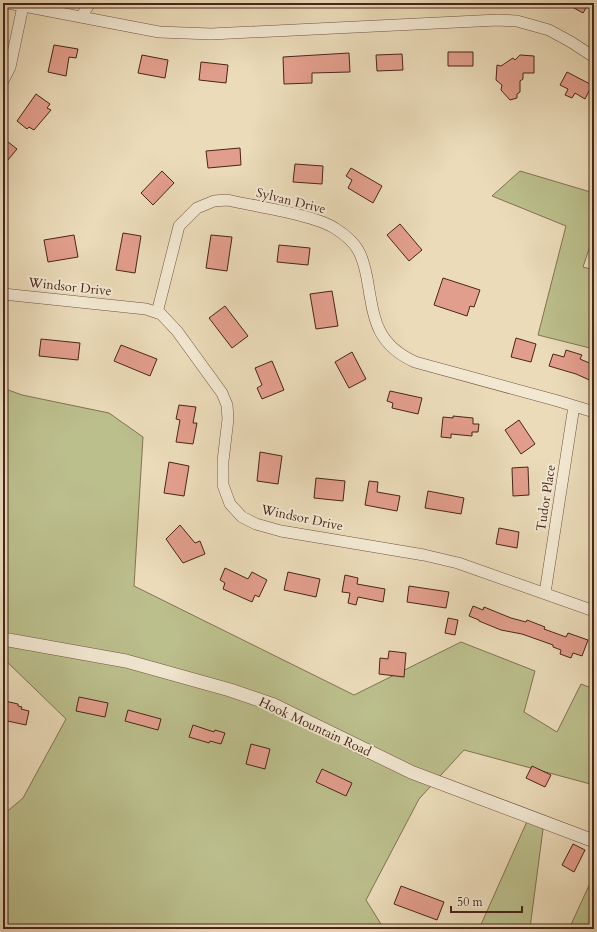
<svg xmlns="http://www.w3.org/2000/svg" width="597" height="932" viewBox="0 0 597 932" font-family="Cardo,serif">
<rect width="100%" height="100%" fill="#ebdbb9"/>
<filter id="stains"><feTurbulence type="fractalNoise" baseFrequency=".005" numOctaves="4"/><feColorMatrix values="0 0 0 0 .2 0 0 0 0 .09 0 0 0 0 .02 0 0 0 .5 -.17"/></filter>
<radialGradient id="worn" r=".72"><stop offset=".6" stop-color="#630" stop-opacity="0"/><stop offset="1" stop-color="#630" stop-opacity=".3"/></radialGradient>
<path fill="#bbbf8c" stroke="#827252" d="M520,171L594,193V234L583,267L594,270V349L538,335L566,226L492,196Z
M3,388L22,395L109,413L143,437L134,586L354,695L461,642L535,671L524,712L557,732L581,684L594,689V785L464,750L419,799L366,900L384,929H3V815L23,798L66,719L3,658Z
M529,817L543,829L530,928L536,929H479Z
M591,881H594V929H569Z"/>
<path fill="#e29e8c" stroke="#492519" d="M565,3H589L583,13Z
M54,45L78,49L76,58L69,57L66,76L48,72Z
M448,52H473V66H448Z
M349,53L350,72L312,73V83L284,84L283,57Z
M402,54L403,70L377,71L376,55Z
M142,55L168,60L165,78L138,73Z
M520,55L534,56V73H523V79L520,81V92L517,94V98L510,100L501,90L502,85L496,80L497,65L501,66L513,58L515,60Z
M201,62L228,65L226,83L199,80Z
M567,72L592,85L585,99L575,93L572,98L565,95L568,89L560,85Z
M36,94L50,104L47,108L51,110L34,130L29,127L27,129L17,121Z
M3,138L17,149L3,166Z
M240,148L241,165L208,168L206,151Z
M295,164L323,166L322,184L293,182Z
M351,168L382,186L373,203L348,188L352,180L346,176Z
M162,171L174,183L153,205L141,193Z
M400,224L422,250L409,261L387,235Z
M123,233L141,236L135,273L116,270Z
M74,235L78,257L48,262L44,240Z
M211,235L232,237L227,271L206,268Z
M279,245L310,248L308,265L277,262Z
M443,278L480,290L474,307L470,306L467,316L434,305Z
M332,291L338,326L316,329L310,294Z
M225,306L248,336L232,348L209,318Z
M516,338L536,344L531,362L511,357Z
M41,339L80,343L78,360L39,356Z
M121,345L157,359L150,376L114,361Z
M566,350L582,355L580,359L594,365V382L576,374L549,366L553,354L564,357Z
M352,352L366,379L349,388L335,362Z
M272,361L284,390L262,399L257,388L262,385L255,368Z
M390,391L422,398L418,414L392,408L393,403L387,401Z
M179,405L196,407L193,423H197L193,444L176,442L180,420L176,419Z
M453,416L473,418V424H479L478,432H472V436L451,434V438L441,437L443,417L453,418Z
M519,420L535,444L521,454L505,430Z
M260,452L282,456L278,484L257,481Z
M169,462L189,466L184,496L164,493Z
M528,467L529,495L513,496L512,468Z
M316,478L345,481L343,501L314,498Z
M369,481L378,482L377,492L400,496L397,511L365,505Z
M428,491L464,498L461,514L425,508Z
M180,525L195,543L200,541L205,554L183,563L166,539Z
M499,528L519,532L517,548L496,544Z
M225,568L248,579L252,572L267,580L259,597L255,595L252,602L223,589L225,583L220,580Z
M288,572L320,579L316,597L284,590Z
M345,575L358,578L357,584L385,589L383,602L358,597L356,605L348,603L350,593L342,592Z
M409,586L449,592L446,608L407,602Z
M473,606L483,610L484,607L511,618L526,622L527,620L545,627L544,629L566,637L568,633L588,640L582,656L573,653L571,658L560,654L561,650L553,647V645L522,634L501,630L479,621V620L469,616Z
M448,618L458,620L455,635L445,633Z
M389,651L406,653L404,677L379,674L380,658L388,659Z
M79,697L108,703L105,717L76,711Z
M5,701L18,704V706L22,707L21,709L29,711L26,725L3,720Z
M128,710L161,719L158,730L125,721Z
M193,725L214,732L215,730L225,733L221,744L210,741L209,743L189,737Z
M251,744L270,749L265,769L246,764Z
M532,766L551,775L545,787L526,778Z
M322,769L352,783L346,796L316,782Z
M573,844L585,850L574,872L562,865Z
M401,886L444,902L437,920L394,904Z"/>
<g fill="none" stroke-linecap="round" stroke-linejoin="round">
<defs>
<path id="minor" d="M8,3L159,32L211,34L498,20L517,21L549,30L571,42L594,57
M81,17L90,3
M3,81L10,67L23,6
M3,294L146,309L161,314L177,331L222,393L227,405L228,419L223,461V485L230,504L242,517L256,524L281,531L424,555L458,563L594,611
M157,313L179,226L197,208L214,201L227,200C253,206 317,215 336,229C344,234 353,241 358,250C363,258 365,268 367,278C374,318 375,344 415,362L558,401L594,412
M545,593L574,406"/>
<path id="tertiary" d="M3,639L126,661L230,690L274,705L411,772L594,841"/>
</defs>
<use href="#minor" stroke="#725241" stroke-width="12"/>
<use href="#tertiary" stroke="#725241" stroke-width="14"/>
<use href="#minor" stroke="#f2e8d2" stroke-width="11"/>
<use href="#tertiary" stroke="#f2e8d2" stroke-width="13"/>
</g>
<g text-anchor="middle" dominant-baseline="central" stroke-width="4" stroke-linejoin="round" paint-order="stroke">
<g font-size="13" fill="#492519" stroke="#f2e8d2">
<text transform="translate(291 201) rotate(14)">Sylvan Drive</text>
<text transform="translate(70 287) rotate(6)">Windsor Drive</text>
<text transform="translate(546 498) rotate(-81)">Tudor Place</text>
<text transform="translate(302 518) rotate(12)">Windsor Drive</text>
<text transform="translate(315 727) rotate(25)">Hook Mountain Road</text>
</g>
</g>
<rect width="597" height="932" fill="none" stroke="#ebdbb9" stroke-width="16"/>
<rect x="4" y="4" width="589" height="924" fill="none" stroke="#492519" stroke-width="2"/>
<rect x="8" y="8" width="581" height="916" fill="none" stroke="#492519"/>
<path d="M451 906v6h71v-6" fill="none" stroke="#492519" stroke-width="2"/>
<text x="457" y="906" font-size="12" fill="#492519" stroke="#f2e8d2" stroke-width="3" paint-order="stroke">50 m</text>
<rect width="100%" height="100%" filter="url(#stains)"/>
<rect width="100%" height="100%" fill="url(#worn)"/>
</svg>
